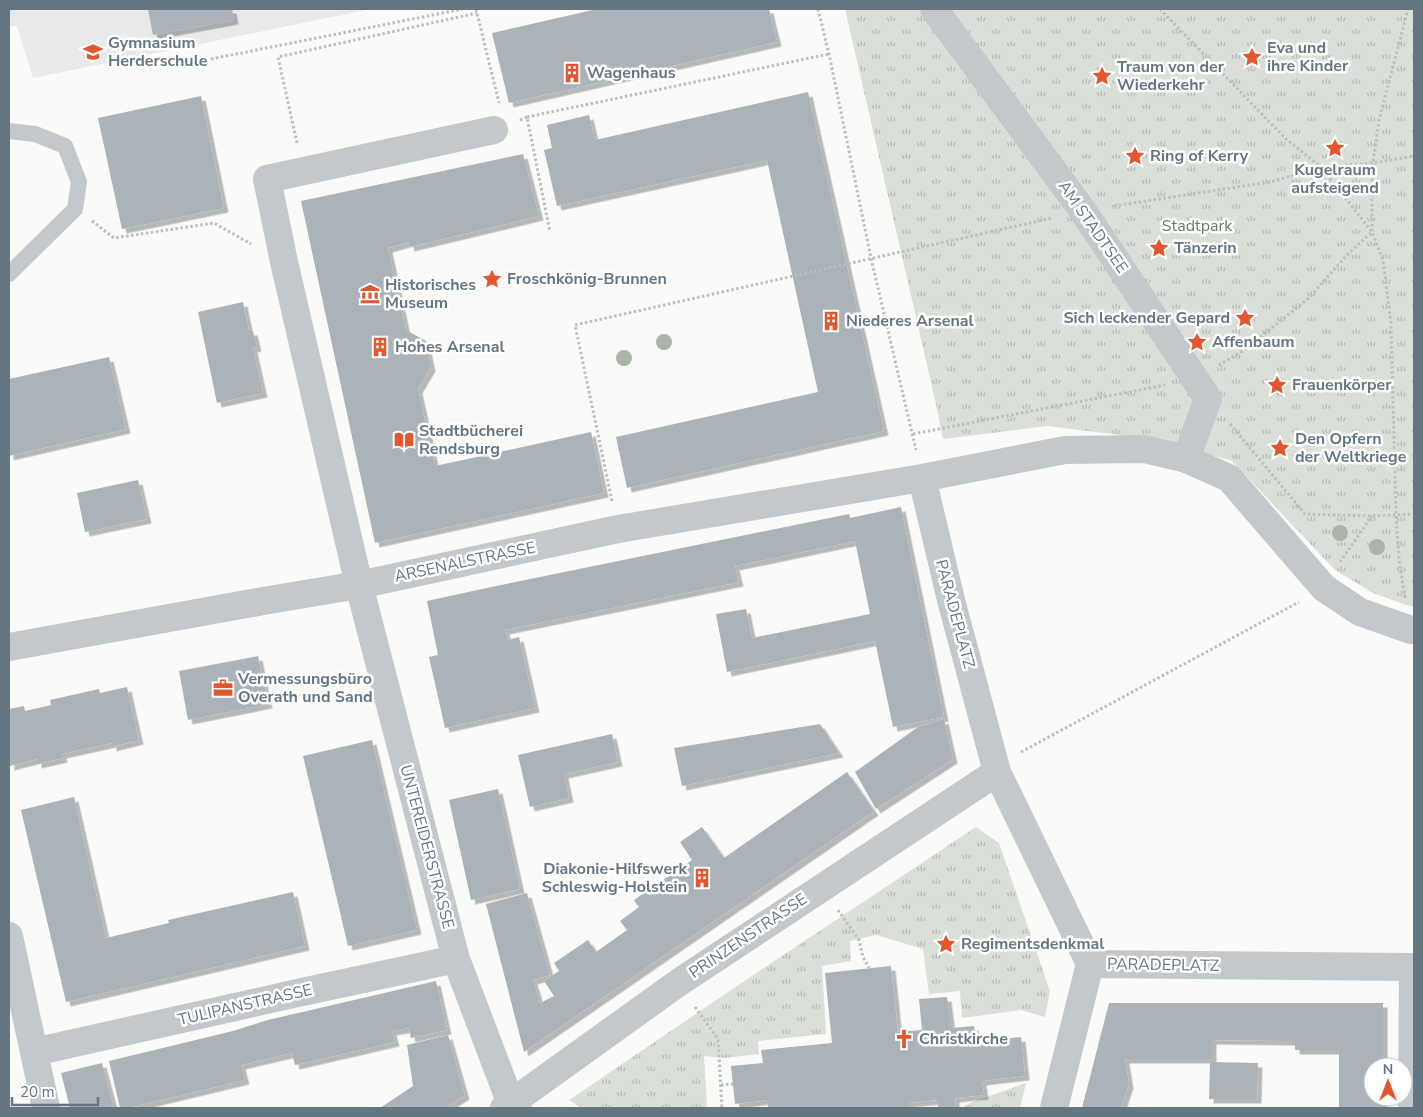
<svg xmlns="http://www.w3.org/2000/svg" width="1423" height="1117" viewBox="0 0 1423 1117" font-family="'Nunito Sans',sans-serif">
<defs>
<pattern id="grass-tufts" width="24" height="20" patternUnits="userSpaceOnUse" patternTransform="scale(1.25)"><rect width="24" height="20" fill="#dadfd7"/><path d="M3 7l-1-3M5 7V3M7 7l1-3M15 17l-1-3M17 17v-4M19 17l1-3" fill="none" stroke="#b4b9b4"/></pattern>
<filter id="shadow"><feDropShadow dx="4.5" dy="4.5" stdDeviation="0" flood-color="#0004"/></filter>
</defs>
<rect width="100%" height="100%" fill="#fafaf8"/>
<path fill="#e8e9e9" d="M9,9H371L33,78L17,26H9Z"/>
<path fill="url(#grass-tufts)" d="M845,9H1414V606L1406,605L1373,593L1335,570L1232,461L1152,439L1047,426L943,439L936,404Z
M976,827L999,843L1050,991L1045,1017L1021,1010L962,1018L960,991L929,994L923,949L876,935L850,941L851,961L822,966L826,1034L758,1041L759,1054L725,1058L704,1056L707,1108H582L569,1100L737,986Z
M1026,1083L1020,1108H962L970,1103Z"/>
<path fill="#aab3b9" filter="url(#shadow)" d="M148,9H232L234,20L153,35Z
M597,9H769L777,42L509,103L492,33Z
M808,92L884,431L627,488L616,437L818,392L767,160L557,206L544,150L552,148L547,125L589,115L595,140Z
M201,96L224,208L122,229L98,118Z
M523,154L539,216L410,247L409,242L388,248L406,330L426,341L428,353L431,367L418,389L435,466L591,432L604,493L375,543L301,201Z
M243,302L249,331H253L257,347L253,348L263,393L217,403L198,312Z
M109,357L126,429L9,456V379Z
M138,480L147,519L85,532L77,493Z
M901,507L944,717L893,727L875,641L727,672L716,614L746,609L752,638L870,614L855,541L735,566L739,582L505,630L508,640L519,637L535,708L445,728L429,657L438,655L427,601L496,586L849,514L850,518Z
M258,656L268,704L188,720L179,671Z
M127,687L139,740L112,747V743L62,754L63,758L37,764V759L10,766L9,709L24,706L25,711L51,705L50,700L99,689L100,693Z
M944,719L953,759L876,809L855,772L918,727Z
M820,724L839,753L682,786L674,748Z
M612,734L618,762L564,774L569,798L530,807L518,755Z
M372,740L417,930L348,946L303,756Z
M847,772L874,811L524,1052L486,904L527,893L550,975L533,980L540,1003L554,996L544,981L559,971L554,963L588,940L596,952L627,930L620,921L639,907L634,900L692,860L680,842L702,827L724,858Z
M498,789L520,889L471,900L449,800Z
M74,797L106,938L169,923L168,920L293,892L305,946L66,1002L21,810Z
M891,966L898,1032L922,1030L919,999L947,997L951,1028L974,1026L976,1042L1021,1037L1025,1076L982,1081L984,1095L955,1098L956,1108H938L937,1100L908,1103V1108H768L767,1100L735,1104L731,1066L763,1063L761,1050L832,1043L825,973Z
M436,981L447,1030L411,1038L409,1028L392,1031L395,1042L295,1065L292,1053L241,1065L245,1080L128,1108H120L109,1061L233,1031L268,1020Z
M1109,1003H1383V1067H1373V1097H1383V1108H1339V1050H1295V1041L1212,1040V1059H1125L1129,1084L1121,1108H1082Z
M448,1035L465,1095L445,1108H380L413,1086L407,1045Z
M1210,1062L1258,1063L1257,1099H1209Z
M102,1063L114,1108H70L61,1073Z"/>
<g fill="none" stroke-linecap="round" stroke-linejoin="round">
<path stroke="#bbbfc2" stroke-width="3" stroke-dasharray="2.5 2.5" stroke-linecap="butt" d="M476,9L499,103
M818,9L829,54L871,258L916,450
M1160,9L1286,139L1321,167L1372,232L1346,256L1309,298L1243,351L1219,365
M211,59L463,9
M527,117L829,54
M520,120L527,117L550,232
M297,143L278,57L477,13
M1114,206L1270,182L1321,167L1373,163L1414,156
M92,221L114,238L214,223L251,244
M1230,424L1305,514L1372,516L1414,514
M913,434L1165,385
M612,501L575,325L1052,218
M1340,562L1372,516
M1405,598L1399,559L1396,516L1391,324L1383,260L1372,232V201L1373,163L1379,120L1408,9
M1021,752L1299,602
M838,910L859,940L863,957L869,968
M695,1007L718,1039L722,1108
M721,1085L733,1084"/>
<path stroke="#c3c8cc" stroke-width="16" d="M9,131L35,134L65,146L79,182L75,209L9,274"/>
<path stroke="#c3c8cc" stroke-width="28" d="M934,9L1083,211L1195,379L1208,399L1186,459
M494,130L267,179L284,262L359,585L456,959L511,1104L518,1108
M922,478L951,600L997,772L1090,964
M9,647L269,600L359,585L618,529L922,478L1065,450L1144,449L1186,459L1229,478L1324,588L1360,612L1411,630H1414
M9,936L46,1108
M1090,964L1414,967
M34,1052L293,994L456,959
M504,1108L678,983L997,772
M1054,1108L1090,964
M1412,1108L1413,967"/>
</g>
<g fill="#aab4a7">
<circle cx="664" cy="342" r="8"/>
<circle cx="624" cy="358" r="8"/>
<circle cx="1340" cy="533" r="8"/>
<circle cx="1377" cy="547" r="8"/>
</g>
<defs>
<symbol id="school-bare" viewBox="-9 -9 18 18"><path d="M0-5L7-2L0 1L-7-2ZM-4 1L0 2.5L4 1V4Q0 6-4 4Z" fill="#e4572e" stroke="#fff" stroke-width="2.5" paint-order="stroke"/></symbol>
<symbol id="sight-bare" viewBox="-9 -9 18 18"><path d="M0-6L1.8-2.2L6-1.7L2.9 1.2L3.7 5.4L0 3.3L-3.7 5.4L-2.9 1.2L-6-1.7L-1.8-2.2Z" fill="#e4572e" stroke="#fff" stroke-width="2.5" paint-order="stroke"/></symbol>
<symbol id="building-bare" viewBox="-9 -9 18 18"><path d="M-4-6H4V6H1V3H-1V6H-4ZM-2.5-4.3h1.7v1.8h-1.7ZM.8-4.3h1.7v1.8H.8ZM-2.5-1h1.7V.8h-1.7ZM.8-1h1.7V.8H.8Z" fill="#e4572e" stroke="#fff" stroke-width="2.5" paint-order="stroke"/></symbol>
<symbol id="museum-bare" viewBox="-9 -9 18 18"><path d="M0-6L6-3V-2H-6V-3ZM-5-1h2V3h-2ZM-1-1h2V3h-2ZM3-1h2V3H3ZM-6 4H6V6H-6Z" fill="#e4572e" stroke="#fff" stroke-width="2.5" paint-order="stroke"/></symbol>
<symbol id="library-bare" viewBox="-9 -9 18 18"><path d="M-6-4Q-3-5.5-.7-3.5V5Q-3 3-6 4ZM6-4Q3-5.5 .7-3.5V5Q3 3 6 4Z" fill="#e4572e" stroke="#fff" stroke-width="2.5" paint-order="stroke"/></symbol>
<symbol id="office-bare" viewBox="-9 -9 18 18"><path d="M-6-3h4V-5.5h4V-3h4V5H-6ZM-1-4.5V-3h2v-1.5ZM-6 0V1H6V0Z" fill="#e4572e" stroke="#fff" stroke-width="2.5" paint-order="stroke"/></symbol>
<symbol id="church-bare" viewBox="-9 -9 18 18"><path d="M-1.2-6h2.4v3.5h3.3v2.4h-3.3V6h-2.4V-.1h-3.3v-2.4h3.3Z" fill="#e4572e" stroke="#fff" stroke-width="2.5" paint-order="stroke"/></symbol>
</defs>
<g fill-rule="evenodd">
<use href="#school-bare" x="79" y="38" width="28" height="28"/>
<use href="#sight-bare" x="1238" y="43" width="28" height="28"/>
<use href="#building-bare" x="558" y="59" width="28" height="28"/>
<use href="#sight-bare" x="1088" y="62" width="28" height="28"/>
<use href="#sight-bare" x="1321" y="134" width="28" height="28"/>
<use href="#sight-bare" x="1121" y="142" width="28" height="28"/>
<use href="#sight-bare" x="1145" y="234" width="28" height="28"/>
<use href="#sight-bare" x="478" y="265" width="28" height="28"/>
<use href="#museum-bare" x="356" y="280" width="28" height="28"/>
<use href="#sight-bare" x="1231" y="304" width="28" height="28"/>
<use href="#building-bare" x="817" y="307" width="28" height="28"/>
<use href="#sight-bare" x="1183" y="328" width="28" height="28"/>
<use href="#building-bare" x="366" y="333" width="28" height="28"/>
<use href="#sight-bare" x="1263" y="371" width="28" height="28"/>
<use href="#library-bare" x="390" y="426" width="28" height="28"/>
<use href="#sight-bare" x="1266" y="434" width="28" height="28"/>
<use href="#office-bare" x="209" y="674" width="28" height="28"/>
<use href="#building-bare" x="688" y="864" width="28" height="28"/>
<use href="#sight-bare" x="932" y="930" width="28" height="28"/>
<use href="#church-bare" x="890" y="1025" width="28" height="28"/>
</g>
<g text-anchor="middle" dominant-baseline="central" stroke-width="5" stroke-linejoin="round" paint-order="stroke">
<g font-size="16" font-weight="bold" fill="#657683" stroke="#fff" text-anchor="start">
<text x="108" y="43">Gymnasium<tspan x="108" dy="18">Herderschule</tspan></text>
<text x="1267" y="48">Eva und<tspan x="1267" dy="18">ihre Kinder</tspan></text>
<text x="1117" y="67">Traum von der<tspan x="1117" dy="18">Wiederkehr</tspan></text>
<text x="587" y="73">Wagenhaus</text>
<text x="1150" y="156">Ring of Kerry</text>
<text x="1335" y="170" text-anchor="middle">Kugelraum<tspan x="1335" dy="18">aufsteigend</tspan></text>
<text x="1174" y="248">Tänzerin</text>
<text x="507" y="279">Froschkönig-Brunnen</text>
<text x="385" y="285">Historisches<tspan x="385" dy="18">Museum</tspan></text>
<text x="1230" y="318" text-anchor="end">Sich leckender Gepard</text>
<text x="846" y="321">Niederes Arsenal</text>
<text x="1212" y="342">Affenbaum</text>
<text x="395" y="347">Hohes Arsenal</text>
<text x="1292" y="385">Frauenkörper</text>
<text x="419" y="431">Stadtbücherei<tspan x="419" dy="18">Rendsburg</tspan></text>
<text x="1295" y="439">Den Opfern<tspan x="1295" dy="18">der Weltkriege</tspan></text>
<text x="238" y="679">Vermessungsbüro<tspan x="238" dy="18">Overath und Sand</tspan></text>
<text x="687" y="869" text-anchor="end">Diakonie-Hilfswerk<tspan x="687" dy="18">Schleswig-Holstein</tspan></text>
<text x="961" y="944">Regimentsdenkmal</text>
<text x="919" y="1039">Christkirche</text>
</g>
<g font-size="16" fill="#687a64" stroke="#fff">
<text x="1197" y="226">Stadtpark</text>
</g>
<g font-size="16" fill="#657683" stroke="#fff">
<text transform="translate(1093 227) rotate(55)">AM STADTSEE</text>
<text transform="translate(465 562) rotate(-12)">ARSENALSTRASSE</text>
<text transform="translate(955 614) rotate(75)">PARADEPLATZ</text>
<text transform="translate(427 847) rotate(75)">UNTEREIDERSTRASSE</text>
<text transform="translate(748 936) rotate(-34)">PRINZENSTRASSE</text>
<text transform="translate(1163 965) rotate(1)">PARADEPLATZ</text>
<text transform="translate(245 1005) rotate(-13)">TULIPANSTRASSE</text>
</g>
</g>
<rect width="1423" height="1117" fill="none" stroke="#657683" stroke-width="20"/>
<g transform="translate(1388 1082)"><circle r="24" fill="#ffffff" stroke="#c1c8cd"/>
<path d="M0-4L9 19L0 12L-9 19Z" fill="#e4572e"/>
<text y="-8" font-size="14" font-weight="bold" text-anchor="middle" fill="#657683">N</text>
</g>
<path d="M12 1097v8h86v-8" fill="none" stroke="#657683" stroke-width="2.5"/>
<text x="20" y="1097" font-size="15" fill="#657683" stroke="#ffffff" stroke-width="4" paint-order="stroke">20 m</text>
</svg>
